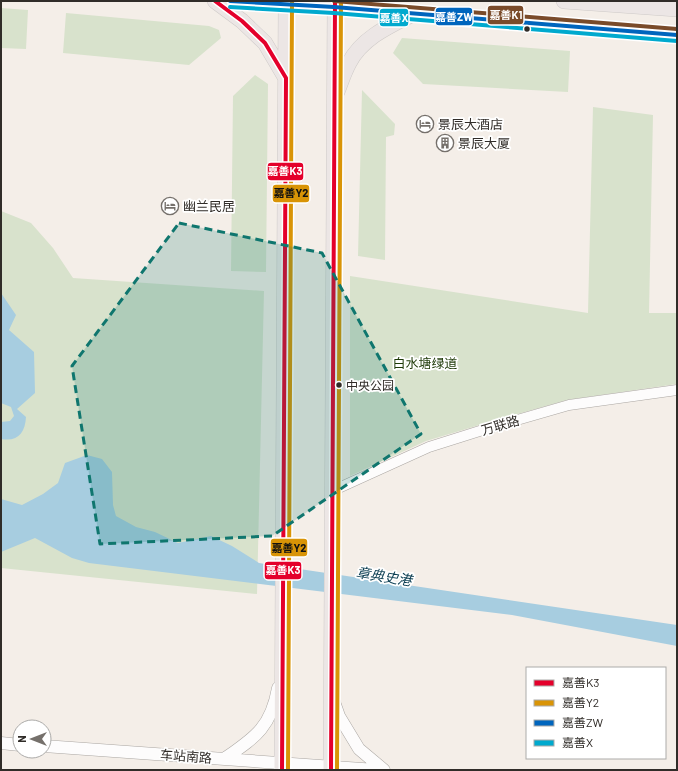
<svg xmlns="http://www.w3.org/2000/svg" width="678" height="771" viewBox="0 0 678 771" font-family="Barlow,'Noto Sans SC',sans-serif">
<rect width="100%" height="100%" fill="#f4eee8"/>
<path fill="#d8e2cc" d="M1,8L28,10L26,49L1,48Z
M66,13L209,26L219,30L221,38L189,65L63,53Z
M402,38L570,51L568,92L423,84L393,53Z
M255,75L268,84L266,272L231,271L233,96Z
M362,90L395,124L394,135L386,137L385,260L358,256Z
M593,107L653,115L649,313H677V384L567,400L486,423L426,441L350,476V276L588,313Z
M1,211L31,223L53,248L73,278L264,291L257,594L1,568Z"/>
<path fill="#a7cde0" d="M1,293L16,315L9,330L34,352L35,393L17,409L26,417C25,433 18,442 1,439V422L10,421L14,416L11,407L1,403Z
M87,455L102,459L112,472L113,505L116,516L136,527L155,532L178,543L211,536L232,546L259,563L677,625V646L512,615L89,563L72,558L35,538L1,552V499L22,505L43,494L58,483L65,463Z"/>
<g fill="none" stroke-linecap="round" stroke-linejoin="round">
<defs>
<path id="minor" d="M332,491L429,447L486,429L569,405L677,390"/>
<path id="tertiary" d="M333,699L339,716L359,749L384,770
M1,743L20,745
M44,746L376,770
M224,759C254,738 271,728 278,688"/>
<path id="primary" d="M215,1L242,21L265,43L285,77
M230,1L334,7L677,35
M564,1L677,9
M337,92C341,82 344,72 349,63C362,38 389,26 413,14
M282,770L286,1
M331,770L335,1"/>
</defs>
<use href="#minor" stroke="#aaa6a2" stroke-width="11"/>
<use href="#tertiary" stroke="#aaa6a2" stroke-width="13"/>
<use href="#primary" stroke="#cecac8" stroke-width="16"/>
<use href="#minor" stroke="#fdfcfc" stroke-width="10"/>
<use href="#tertiary" stroke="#fdfcfc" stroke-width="12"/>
<use href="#primary" stroke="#ece6e5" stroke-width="15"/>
<defs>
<path id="bus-1" d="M215,1L242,21L265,43L286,78L282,770
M331,770L335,1"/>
<path id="bus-2" d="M288,770L292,1
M337,770L341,1"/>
<path id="bus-3" d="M230,1L334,7L677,35"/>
<path id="bus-4" d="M230,7L334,13L677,41"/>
<path id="bus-5" d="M334,1L677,29"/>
</defs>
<use href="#bus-1" stroke="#fff" stroke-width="7"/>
<use href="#bus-2" stroke="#fff" stroke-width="7"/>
<use href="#bus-3" stroke="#fff" stroke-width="7"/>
<use href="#bus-4" stroke="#fff" stroke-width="7"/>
<use href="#bus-5" stroke="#fff" stroke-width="7"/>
<use href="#bus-1" stroke="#e4002b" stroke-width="4"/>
<use href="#bus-2" stroke="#d99406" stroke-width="4"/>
<use href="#bus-3" stroke="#0065bd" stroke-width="4"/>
<use href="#bus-4" stroke="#00a9ce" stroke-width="4"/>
<use href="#bus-5" stroke="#7a4b2a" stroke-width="4"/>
</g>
<path fill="#0f766e" fill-opacity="0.2" stroke="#0f766e" stroke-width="3" stroke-dasharray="8 5" stroke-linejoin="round" d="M179,223L322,253L421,434L272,536L100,544L72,366Z"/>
<defs>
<symbol id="hotel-ring" viewBox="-11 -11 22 22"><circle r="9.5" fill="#fff" stroke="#75706b" stroke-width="1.5"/><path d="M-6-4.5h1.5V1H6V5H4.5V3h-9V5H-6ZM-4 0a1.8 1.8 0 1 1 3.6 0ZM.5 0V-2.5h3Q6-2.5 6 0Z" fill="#75706b"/></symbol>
<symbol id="building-ring" viewBox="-11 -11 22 22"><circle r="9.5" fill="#fff" stroke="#75706b" stroke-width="1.5"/><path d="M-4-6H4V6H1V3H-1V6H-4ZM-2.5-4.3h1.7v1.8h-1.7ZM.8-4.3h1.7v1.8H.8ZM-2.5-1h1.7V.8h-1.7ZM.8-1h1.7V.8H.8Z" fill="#75706b"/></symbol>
</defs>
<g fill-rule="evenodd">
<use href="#hotel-ring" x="415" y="114" width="20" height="20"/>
<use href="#building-ring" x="435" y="133" width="20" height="20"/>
<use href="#hotel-ring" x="160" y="196" width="20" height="20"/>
</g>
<g fill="#302c28" stroke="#fff" stroke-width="1.5">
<circle cx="527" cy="29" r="3.5"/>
<circle cx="339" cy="385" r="3.5"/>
</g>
<g text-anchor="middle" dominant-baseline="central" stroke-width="3.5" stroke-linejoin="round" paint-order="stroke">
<g font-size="12" fill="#302c28" stroke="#fff" text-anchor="start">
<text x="346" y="385">中央公园</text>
</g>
<g font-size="13" fill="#302c28" stroke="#fff" text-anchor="start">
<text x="438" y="124">景辰大酒店</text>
<text x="458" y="143">景辰大厦</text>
<text x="183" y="206">幽兰民居</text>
</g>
<g font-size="13" fill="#1d3907" stroke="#fff">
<text x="425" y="363">白水塘绿道</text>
</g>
<g font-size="13" fill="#302c28" stroke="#fff">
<text transform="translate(500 425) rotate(-16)">万联路</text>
<text transform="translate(186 756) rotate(4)">车站南路</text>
</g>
<g font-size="14" font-style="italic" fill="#093c50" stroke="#fff">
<text transform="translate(384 576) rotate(9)">章典史港</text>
</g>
</g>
<g stroke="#fff" stroke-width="1.5">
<rect x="487" y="5" width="37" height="20" rx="4" fill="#7a4b2a"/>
<rect x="435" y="7" width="38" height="19" rx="4" fill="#0065bd"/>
<rect x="379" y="8" width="30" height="19" rx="4" fill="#00a9ce"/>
<rect x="267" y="162" width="37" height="19" rx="4" fill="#e4002b"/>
<rect x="272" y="184" width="38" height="19" rx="4" fill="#d99406"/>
<rect x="270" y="538" width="38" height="19" rx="4" fill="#d99406"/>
<rect x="264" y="561" width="38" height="19" rx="4" fill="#e4002b"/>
</g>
<g font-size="11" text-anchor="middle" font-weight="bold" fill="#fff">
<text x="506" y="19">嘉善K1</text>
<text x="454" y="21">嘉善ZW</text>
<text x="394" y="22">嘉善X</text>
<text x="285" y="175">嘉善K3</text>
<text x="283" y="574">嘉善K3</text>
</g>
<g font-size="11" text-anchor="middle" font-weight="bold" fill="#111">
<text x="291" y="197">嘉善Y2</text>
<text x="289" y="552">嘉善Y2</text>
</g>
<rect width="678" height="771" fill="none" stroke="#302c28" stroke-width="4"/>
<rect x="526" y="667" width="140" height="92" fill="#ffffff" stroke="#acaba9"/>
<rect x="534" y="680" width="20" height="6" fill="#e4002b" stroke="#acaba9"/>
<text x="562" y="687" font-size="12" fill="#302c28">嘉善K3</text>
<rect x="534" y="700" width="20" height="6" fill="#d99406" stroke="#acaba9"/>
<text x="562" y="707" font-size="12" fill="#302c28">嘉善Y2</text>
<rect x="534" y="720" width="20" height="6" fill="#0065bd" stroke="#acaba9"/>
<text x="562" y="727" font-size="12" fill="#302c28">嘉善ZW</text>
<rect x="534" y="740" width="20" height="6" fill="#00a9ce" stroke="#acaba9"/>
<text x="562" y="747" font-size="12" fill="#302c28">嘉善X</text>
<g transform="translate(32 739) rotate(270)"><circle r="19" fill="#ffffff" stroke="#acaba9"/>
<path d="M0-3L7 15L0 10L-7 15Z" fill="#75706b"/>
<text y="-6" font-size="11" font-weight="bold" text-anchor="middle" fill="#302c28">N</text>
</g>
</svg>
